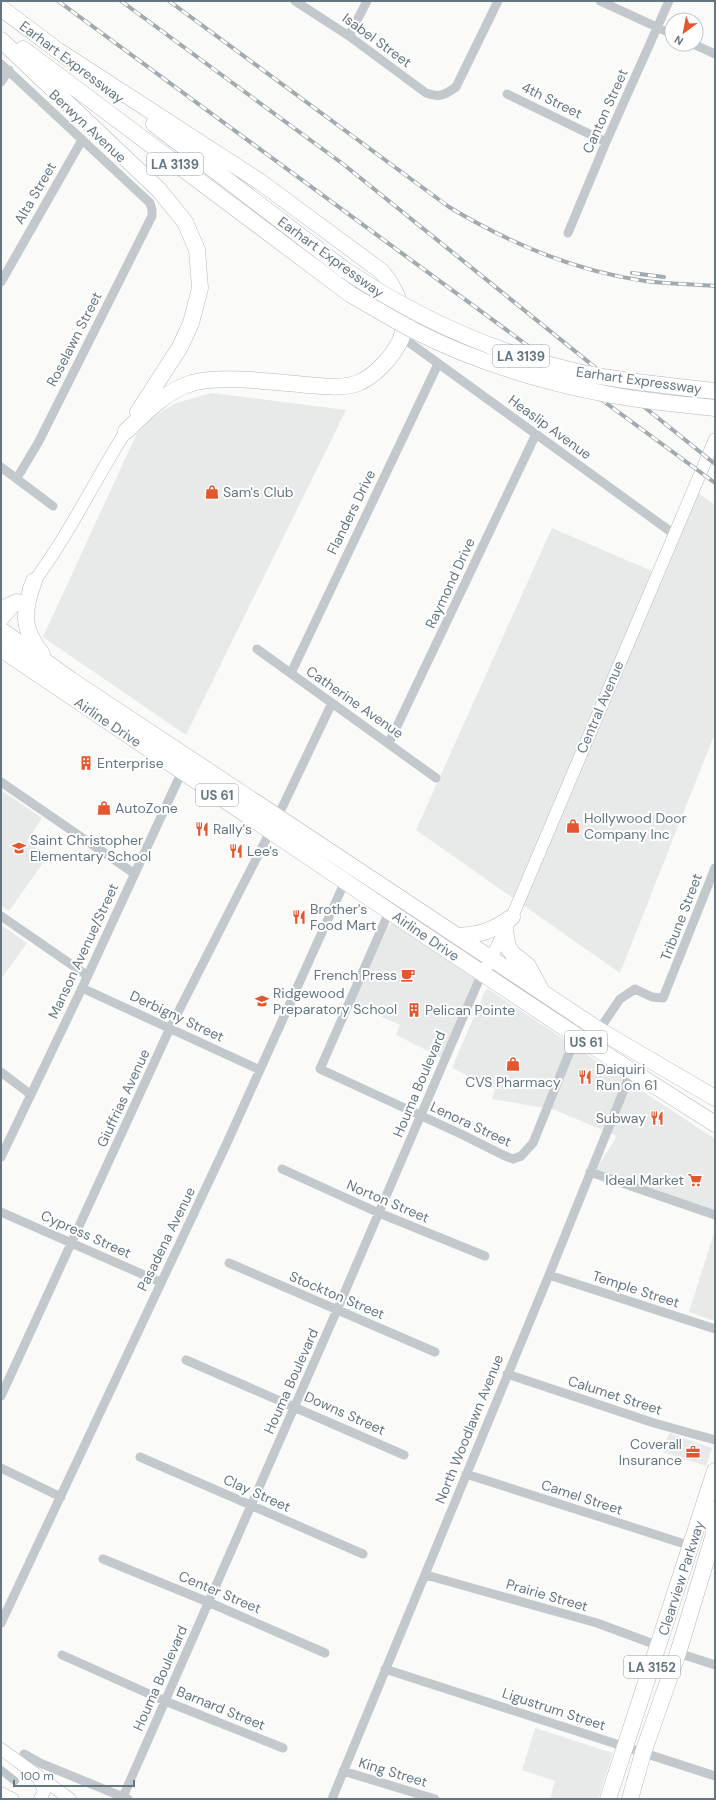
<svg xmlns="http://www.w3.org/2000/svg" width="716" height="1800" viewBox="0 0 716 1800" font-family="'DM Sans',sans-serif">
<rect width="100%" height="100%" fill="#fafaf8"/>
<path fill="#e8e9e9" d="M212,393L346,410L186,735L43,637L137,433L150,419L176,403Z
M689,486L715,505V733L620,973L416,830L552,528L654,572Z
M1,790L42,818L27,841L48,856L9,911L1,905Z
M392,923L475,978L442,1058L396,1035L400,1025L353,1004L388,926Z
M1,925L27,943L1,979Z
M488,989L715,1139V1212L597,1171V1168L617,1136L555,1110L492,1099L495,1089L452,1068L485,991Z
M715,1230V1321L689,1312Z
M669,1433L712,1448L706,1466L663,1452Z
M535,1728L613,1753L598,1799H550L555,1781L522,1770Z"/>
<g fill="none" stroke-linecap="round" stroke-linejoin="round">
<path stroke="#bbc7cb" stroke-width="8" d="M1,1770L15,1781"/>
<defs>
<path id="secondary" d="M29,588C67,539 93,483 126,431
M1,621L16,604
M487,966L512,917L715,439
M1,1749L70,1799
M36,1776L40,1781L44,1792L40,1799
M1,1793L13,1799"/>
<path id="highway" d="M1,8L69,59
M1,40L159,190L185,222L197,250L200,288L191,323L180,347L138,412
M23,49L350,294
M60,52L259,181L381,271C396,287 411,322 399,343C391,358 375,376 358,383C343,389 323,386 307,385C276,382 221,375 192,383C166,391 146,412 126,431
M154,124L345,270
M34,581C23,611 21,628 42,654
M1,609L17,602
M1,630L71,680L599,1030L715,1098
M1,649L423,934L580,1038L715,1124
M505,931L508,947L513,954L528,966L541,990
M459,936C482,934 492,931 512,917
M714,1535L713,1518L715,1510
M608,1799L715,1471
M630,1799L643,1753L678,1653L715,1531"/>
</defs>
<use href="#secondary" stroke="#b3babf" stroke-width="13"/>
<use href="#highway" stroke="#b4b9bd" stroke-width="17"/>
<path stroke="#c3c8cc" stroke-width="9" d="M295,1L349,36L426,93C439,98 445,95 456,87L498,1
M600,1L672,34
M349,36L367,1
M693,44L715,54
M1,64L150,203L152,210V216L38,443L17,478
M1,82L9,70
M507,94L606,142
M568,233L606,142L669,1
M1,282L82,140
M410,343L674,534
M1,467L53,506
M257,649L436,778
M291,673L438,364
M389,743L536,434
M1,782L135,874
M389,912L320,1069L463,1135L503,1155L513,1159L521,1156L533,1143L568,1056L574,1044L580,1038
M1,916L88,976
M82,988L260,1070
M599,1030L620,999L635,989L652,997L663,998L715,868
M1,1072L30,1094
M1,1157L82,988L184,767
M282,1169L379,1213L485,1256
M590,1172L715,1215
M1,1212L160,1282
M229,1263L435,1352
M549,1275L715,1329
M186,1360L404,1455
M507,1374L654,1423L715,1440
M1,1396L170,1028L278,816L332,703
M140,1457L363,1554
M1,1468L61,1497
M466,1474L691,1546
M103,1559L208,1602L325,1653
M426,1575L597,1623L659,1646
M1,1623L226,1145L347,877
M678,1653L715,1665
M62,1655L165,1701L283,1748
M385,1669L715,1776
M24,1754L40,1763L128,1799
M343,1771L435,1799
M122,1799L337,1310L482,973
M332,1799L549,1275L632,1070"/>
<use href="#secondary" stroke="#fff" stroke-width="12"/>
<use href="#highway" stroke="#fff" stroke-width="16"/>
<defs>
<path id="rail" d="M58,1L715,483
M121,1L343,164L715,464
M169,1L449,207C509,243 574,271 645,281C668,284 692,284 715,286
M632,273L664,277"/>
</defs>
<use href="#rail" stroke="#a2aab0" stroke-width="4"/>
<use href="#rail" stroke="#fff" stroke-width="2.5" stroke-dasharray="8" stroke-linecap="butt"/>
<defs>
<path id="highway-bridge" d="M345,270C417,318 498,355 583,373C626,382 671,386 715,391
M350,294C371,306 392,319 413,330C473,361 540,381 606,394C642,401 679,404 715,408"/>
</defs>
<use href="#highway-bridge" stroke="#b4b9bd" stroke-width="17" stroke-linecap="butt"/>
<use href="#highway-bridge" stroke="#fff" stroke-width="16"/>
</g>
<defs>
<symbol id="shop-bare" viewBox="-9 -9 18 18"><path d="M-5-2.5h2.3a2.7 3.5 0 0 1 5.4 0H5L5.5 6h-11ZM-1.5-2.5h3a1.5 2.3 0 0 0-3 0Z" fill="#e4572e" stroke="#fff" stroke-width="2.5" paint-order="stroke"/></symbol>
<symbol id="building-bare" viewBox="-9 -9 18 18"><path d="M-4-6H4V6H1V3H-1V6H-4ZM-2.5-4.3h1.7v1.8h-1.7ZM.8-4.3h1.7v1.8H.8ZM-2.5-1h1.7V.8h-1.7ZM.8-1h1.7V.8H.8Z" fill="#e4572e" stroke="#fff" stroke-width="2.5" paint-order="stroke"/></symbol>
<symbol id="restaurant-bare" viewBox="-9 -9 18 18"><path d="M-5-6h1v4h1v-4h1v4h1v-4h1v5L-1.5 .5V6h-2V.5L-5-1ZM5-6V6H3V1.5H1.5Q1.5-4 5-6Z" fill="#e4572e" stroke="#fff" stroke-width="2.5" paint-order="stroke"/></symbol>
<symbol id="school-bare" viewBox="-9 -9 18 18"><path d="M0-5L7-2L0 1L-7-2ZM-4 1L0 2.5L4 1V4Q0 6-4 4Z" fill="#e4572e" stroke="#fff" stroke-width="2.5" paint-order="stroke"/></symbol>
<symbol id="cafe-bare" viewBox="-9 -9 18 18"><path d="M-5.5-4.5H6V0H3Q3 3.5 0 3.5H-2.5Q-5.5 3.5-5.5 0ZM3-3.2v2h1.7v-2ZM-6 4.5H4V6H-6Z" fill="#e4572e" stroke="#fff" stroke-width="2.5" paint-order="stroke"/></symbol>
<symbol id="supermarket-bare" viewBox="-9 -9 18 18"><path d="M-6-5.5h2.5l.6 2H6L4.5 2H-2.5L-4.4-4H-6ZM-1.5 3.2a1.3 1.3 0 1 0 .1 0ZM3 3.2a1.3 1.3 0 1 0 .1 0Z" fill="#e4572e" stroke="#fff" stroke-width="2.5" paint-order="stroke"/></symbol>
<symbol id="office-bare" viewBox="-9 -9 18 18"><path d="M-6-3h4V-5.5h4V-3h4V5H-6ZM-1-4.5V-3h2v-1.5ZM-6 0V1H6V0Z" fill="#e4572e" stroke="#fff" stroke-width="2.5" paint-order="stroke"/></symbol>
</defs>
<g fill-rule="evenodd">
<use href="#shop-bare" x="202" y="482" width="20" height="20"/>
<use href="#building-bare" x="76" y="753" width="20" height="20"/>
<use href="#shop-bare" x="94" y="798" width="20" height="20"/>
<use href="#shop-bare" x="563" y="816" width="20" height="20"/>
<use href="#restaurant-bare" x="192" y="819" width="20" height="20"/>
<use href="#school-bare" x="9" y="838" width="20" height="20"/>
<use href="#restaurant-bare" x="226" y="841" width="20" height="20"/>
<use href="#restaurant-bare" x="289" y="907" width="20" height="20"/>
<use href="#cafe-bare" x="398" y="965" width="20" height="20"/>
<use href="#school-bare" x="252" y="991" width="20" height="20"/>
<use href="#building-bare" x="404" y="1000" width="20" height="20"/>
<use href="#shop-bare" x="503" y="1054" width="20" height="20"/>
<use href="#restaurant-bare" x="575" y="1067" width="20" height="20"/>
<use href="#restaurant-bare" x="647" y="1108" width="20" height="20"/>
<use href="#supermarket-bare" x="685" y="1170" width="20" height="20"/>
<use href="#office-bare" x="683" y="1442" width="20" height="20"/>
</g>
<g text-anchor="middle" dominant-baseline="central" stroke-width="4" stroke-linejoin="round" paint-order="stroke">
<g fill="#fff" stroke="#939fa8" stroke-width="1">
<rect x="147" y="153" width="56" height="22" rx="3"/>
<rect x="493" y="345" width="56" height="22" rx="3"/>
<rect x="196" y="784" width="42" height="22" rx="3"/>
<rect x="565" y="1031" width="42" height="22" rx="3"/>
<rect x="624" y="1656" width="56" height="22" rx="3"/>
</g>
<g font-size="13" font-weight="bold" fill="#657683">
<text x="175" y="164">LA 3139</text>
<text x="521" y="356">LA 3139</text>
<text x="217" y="795">US 61</text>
<text x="586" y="1042">US 61</text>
<text x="652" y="1667">LA 3152</text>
</g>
<g font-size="14" fill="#657683" stroke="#fff">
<text transform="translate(377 40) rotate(36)">Isabel Street</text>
<text transform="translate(72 62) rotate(37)">Earhart Expressway</text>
<text transform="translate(552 100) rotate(26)">4th Street</text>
<text transform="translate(605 111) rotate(-66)">Canton Street</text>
<text transform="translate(88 126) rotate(43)">Berwyn Avenue</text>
<text transform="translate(35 193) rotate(-60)">Alta Street</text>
<text transform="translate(331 257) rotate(36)">Earhart Expressway</text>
<text transform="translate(74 339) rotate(-63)">Roselawn Street</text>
<text transform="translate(639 380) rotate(8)">Earhart Expressway</text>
<text transform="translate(550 427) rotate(36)">Heaslip Avenue</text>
<text transform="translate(351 512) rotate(-64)">Flanders Drive</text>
<text transform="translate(450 583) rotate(-65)">Raymond Drive</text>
<text transform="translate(355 702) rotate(35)">Catherine Avenue</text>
<text transform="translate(600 707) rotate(-67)">Central Avenue</text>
<text transform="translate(108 722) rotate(34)">Airline Drive</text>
<text transform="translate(681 917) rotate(-69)">Tribune Street</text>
<text transform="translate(426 936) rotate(34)">Airline Drive</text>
<text transform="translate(83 951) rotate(-65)">Manson Avenue/Street</text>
<text transform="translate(177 1016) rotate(25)">Derbigny Street</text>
<text transform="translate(419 1084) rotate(-67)">Houma Boulevard</text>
<text transform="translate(123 1098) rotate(-65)">Giuffrias Avenue</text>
<text transform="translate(471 1124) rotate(25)">Lenora Street</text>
<text transform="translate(388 1201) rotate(23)">Norton Street</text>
<text transform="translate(86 1234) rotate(24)">Cypress Street</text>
<text transform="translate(166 1239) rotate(-64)">Pasadena Avenue</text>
<text transform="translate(636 1289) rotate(18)">Temple Street</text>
<text transform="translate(337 1295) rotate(23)">Stockton Street</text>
<text transform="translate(291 1381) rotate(-66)">Houma Boulevard</text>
<text transform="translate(615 1395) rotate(18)">Calumet Street</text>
<text transform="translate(345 1413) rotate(24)">Downs Street</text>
<text transform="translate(469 1429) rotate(-68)">North Woodlawn Avenue</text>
<text transform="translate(257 1493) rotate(24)">Clay Street</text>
<text transform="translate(582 1497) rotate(18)">Camel Street</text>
<text transform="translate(681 1578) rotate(-72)">Clearview Parkway</text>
<text transform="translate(220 1592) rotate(23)">Center Street</text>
<text transform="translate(547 1595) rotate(16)">Prairie Street</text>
<text transform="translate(160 1678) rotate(-66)">Houma Boulevard</text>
<text transform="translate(221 1708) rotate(22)">Barnard Street</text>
<text transform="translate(554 1709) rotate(18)">Ligustrum Street</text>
<text transform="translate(393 1772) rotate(17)">King Street</text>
</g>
<g font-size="14" fill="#657683" stroke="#fff" text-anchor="start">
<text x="223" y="492">Sam's Club</text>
<text x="97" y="763">Enterprise</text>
<text x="115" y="808">AutoZone</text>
<text x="584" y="818">Hollywood Door<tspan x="584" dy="16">Company Inc</tspan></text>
<text x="213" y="829">Rally's</text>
<text x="30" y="840">Saint Christopher<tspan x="30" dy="16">Elementary School</tspan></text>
<text x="247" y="851">Lee's</text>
<text x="310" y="909">Brother's<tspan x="310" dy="16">Food Mart</tspan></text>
<text x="397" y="975" text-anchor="end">French Press</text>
<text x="273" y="993">Ridgewood<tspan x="273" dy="16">Preparatory School</tspan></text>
<text x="425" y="1010">Pelican Pointe</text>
<text x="596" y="1069">Daiquiri<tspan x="596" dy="16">Run on 61</tspan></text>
<text x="513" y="1082" text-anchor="middle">CVS Pharmacy</text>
<text x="646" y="1118" text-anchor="end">Subway</text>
<text x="684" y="1180" text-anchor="end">Ideal Market</text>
<text x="682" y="1444" text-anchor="end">Coverall<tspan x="682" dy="16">Insurance</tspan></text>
</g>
</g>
<rect width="716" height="1800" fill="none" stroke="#657683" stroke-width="4"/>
<g transform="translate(684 32) rotate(212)"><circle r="19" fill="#ffffff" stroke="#c1c8cd"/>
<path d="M0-3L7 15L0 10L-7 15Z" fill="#e4572e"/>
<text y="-6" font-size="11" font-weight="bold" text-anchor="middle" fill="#657683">N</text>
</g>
<path d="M14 1780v6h120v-6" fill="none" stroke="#657683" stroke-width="2"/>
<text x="20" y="1780" font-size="12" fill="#657683" stroke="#ffffff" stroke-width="3" paint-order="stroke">100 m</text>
</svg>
